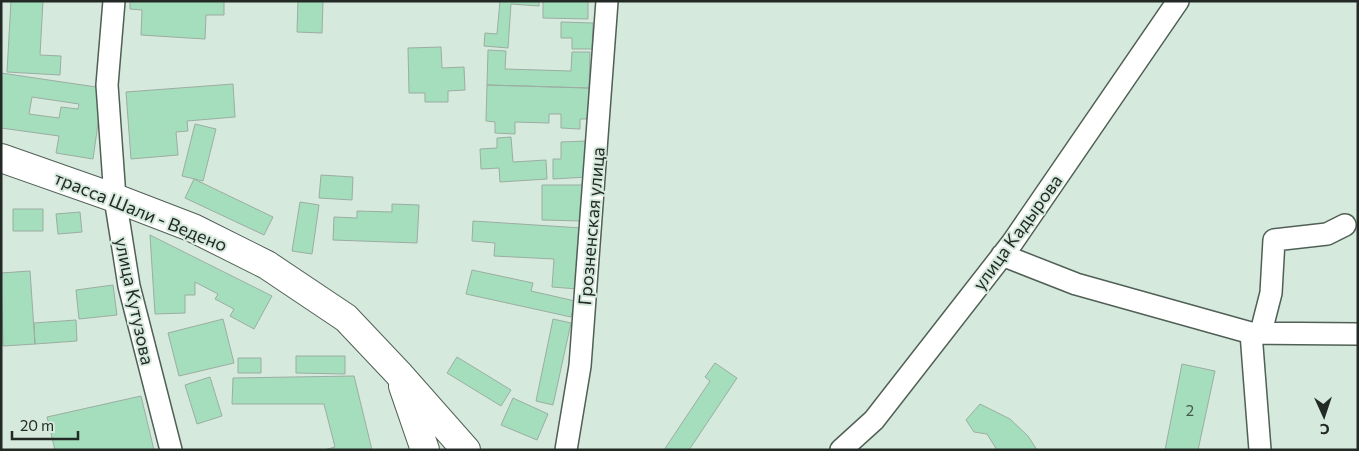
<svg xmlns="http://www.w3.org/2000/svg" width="1359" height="451" viewBox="0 0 1359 451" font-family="Commissioner,sans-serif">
<rect width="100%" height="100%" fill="#d6e9dd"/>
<path fill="#a4debc" stroke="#9cada2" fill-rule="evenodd" d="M11,1H43L40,55L61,56L60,75L7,72Z
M130,1H224V15H206L205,39L141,35L142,10L130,9Z
M298,1H323L322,33L297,32Z
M500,1H539V6L511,4L508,48L484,46L485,33L497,34Z
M543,1H588V19L543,18Z
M561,22L593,23L592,49H572V38H561Z
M441,47L442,68L464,67L465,90L448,91V102H425V93H409L408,48Z
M488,50L506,51L505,69L571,71L572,52H590L589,88L487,85Z
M1,73L103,88L93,159L56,153L59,136L1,128ZM32,97L79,104L78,109L61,107L59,118L29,114Z
M233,84L235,117L187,121L188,131L176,132L178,155L131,159L126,92Z
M487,85L589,88L588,119H580V129L561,128V114H549V123L515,122V134L495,133V122L486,121Z
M195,124L216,129L203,181L182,176Z
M511,137L513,162L546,160L547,179L500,182L499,168L481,169L480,149L497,148V138Z
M586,141L588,177L553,179V159H561V142Z
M321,175L353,177L352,200L319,198Z
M194,179L273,217L264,235L185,198Z
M542,185H583L582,221L542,220Z
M300,202L319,205L312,254L292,251Z
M392,204L419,205L417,243L333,240L334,217L357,218V211L392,212Z
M13,209H43V231H13Z
M80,212L82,232L58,234L56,214Z
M473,221L582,228L578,289L552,287L554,259L494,256L495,243L472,241Z
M150,235L272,296L254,329L230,316L234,309L215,299L218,294L195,282V295H185V313L155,314Z
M472,270L533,283L531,291L575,301L571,317L466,294Z
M30,271L35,344L3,346L1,273Z
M113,285L117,315L79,319L76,290Z
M223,319L234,363L179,376L168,333Z
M553,319L571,323L553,405L536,401Z
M76,320L77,341L35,344L34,323Z
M296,356H345V374L296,373Z
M457,357L511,390L501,406L447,373Z
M238,358H261V373H238Z
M715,363L737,378L689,450H664L710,381L705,377Z
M1182,364L1215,371L1198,450H1165Z
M354,376L372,450H324L335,447L324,404H232L233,378Z
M210,377L222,416L197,424L185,385Z
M141,396L154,450H55L47,417Z
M513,398L548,414L537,440L501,425Z
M980,404L1010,419L1028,436L1037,450H997L987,434L974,432L966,420Z"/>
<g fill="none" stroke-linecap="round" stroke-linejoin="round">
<defs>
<path id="minor" d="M114,1L107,85L115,198L129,286L171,450
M1002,255L1076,284L1251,333L1358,334
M1261,332L1271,293L1274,240L1327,234L1345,225
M1251,333L1260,450
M566,450L580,366L607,1
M841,450L874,420L1012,243L1178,1"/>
<path id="major" d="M1,158L115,198L193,228L267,265L346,318L398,373L466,450
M403,386L425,450"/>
</defs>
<use href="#minor" stroke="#506056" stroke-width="24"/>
<use href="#major" stroke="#506056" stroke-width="30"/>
<use href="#minor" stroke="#fff" stroke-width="21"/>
<use href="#major" stroke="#fff" stroke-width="28"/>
</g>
<g text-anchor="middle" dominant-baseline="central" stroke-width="4" stroke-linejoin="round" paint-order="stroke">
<g font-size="15" fill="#43574c">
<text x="1190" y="410">2</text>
</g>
<g font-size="18" fill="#232a26" stroke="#d6e9dd">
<text transform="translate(141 211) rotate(22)">трасса Шали - Ведено</text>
<text transform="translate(591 226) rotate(-85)">Грозненская улица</text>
<text transform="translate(1017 232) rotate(-54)">улица Кадырова</text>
<text transform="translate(135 301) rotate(78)">улица Кутузова</text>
</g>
</g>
<rect width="1359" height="451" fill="none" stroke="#232a26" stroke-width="5"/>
<g transform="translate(1324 416) rotate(177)" stroke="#d6e9dd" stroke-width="4" paint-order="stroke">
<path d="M0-4L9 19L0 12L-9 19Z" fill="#232a26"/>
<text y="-8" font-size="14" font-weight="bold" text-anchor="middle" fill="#232a26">С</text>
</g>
<path d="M12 431v8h66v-8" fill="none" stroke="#232a26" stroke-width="2.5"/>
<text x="20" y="431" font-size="15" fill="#232a26" stroke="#d6e9dd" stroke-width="4" paint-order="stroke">20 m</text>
</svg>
